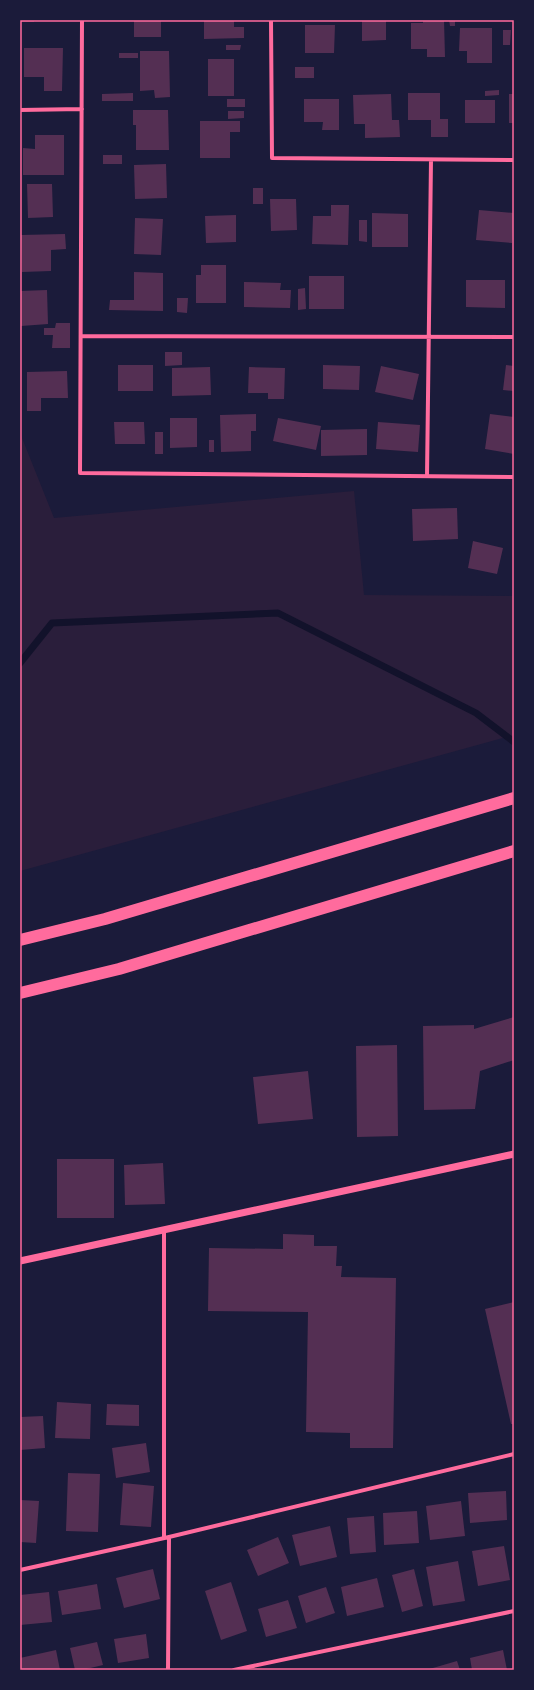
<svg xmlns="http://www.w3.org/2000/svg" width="534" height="1690" viewBox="0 0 534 1690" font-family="'Zilla Slab',serif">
<rect width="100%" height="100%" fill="#1b1b3a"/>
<path fill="#2a1e3b" d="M20,433L54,518L354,491L364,595L514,596V735L20,871Z"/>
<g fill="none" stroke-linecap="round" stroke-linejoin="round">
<path stroke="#12122b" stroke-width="7" d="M20,663L52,623L278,613L476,713L514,742"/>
</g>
<path fill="#542f53" d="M20,20H34V22H20Z
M134,20H161V37H134Z
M204,20H234V27H244V38L204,39Z
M362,20H386V40L362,41Z
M423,20H444L445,57H427V49H411V23H423Z
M449,20H455V26H450Z
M305,25H335L334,53H305Z
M460,28H492V63H467V51H459Z
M503,30H511L510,45H503Z
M226,45H241L240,50H226Z
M24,48H63L62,91H44V77H24Z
M140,51H169L170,97L155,98L154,90L140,91Z
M119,53H138V58H119Z
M208,59H234V96H208Z
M295,67H314V78H295Z
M499,90V95L485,96V91Z
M133,93V101H102V94Z
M408,93H440V119H448V137H431V120H408Z
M391,94L392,120H399L400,137L365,138V124H354L353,95Z
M509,94H514V123H509Z
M227,99H245V107H227Z
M304,99H339V130H322L323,122H304Z
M465,100H495V123H465Z
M133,110H168L169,150H136V125H133Z
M228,111H244V118L228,119Z
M200,121H240V132H230V158H200Z
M35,135H64V175H23V148L35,149Z
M103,155H122V164H103Z
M166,164L167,198L135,199L134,165Z
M27,184H52L53,217L28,218Z
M253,188H263V204H253Z
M270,199H296L297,230L271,231Z
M331,205H349L348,245L312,244L313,216H331Z
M479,210L514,213L512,243L476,240Z
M372,213L408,214V247H372Z
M236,215V242L206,243L205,216Z
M135,218L163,219L161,255L134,254Z
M359,220H367V242L359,241Z
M65,234L66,249L51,250V271L22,272L21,235Z
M201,265H226V303H196V275H201Z
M134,272L163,273V311L109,310L110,300H134Z
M309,276H344V309H309Z
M466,280H505V308L466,307Z
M244,282L281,283L280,290H291L290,308L244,307Z
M305,288L306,309L298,310V289Z
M47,290L48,324L21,326L20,291Z
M177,298H188L187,313L177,312Z
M56,323H70V348H52L53,335H44V328H55Z
M165,352H182V365L165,366Z
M118,365H153V391H118Z
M323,365L360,366L359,390L323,389Z
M506,365L514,366V391L503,390Z
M381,366L419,374L413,400L375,392Z
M210,367L211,395L172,396V368Z
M249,367L285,368L284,399H268V393H248Z
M67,371L68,398H41V411H27V372Z
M256,414V431H251V451L221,452L220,415Z
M490,414L514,417V454L485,449Z
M170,418H197V447L170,448Z
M278,418L321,426L316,450L273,441Z
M114,422H144L145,444H115Z
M378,422L420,425L418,452L376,449Z
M367,429V455L321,456V430Z
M155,432H163V454H155Z
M209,440H214V452H209Z
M457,508L458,539L413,541L412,509Z
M473,541L503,548L497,574L468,568Z
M514,1017V1060L480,1071L475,1109L424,1110L423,1026L474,1025V1029Z
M397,1045L398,1136L357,1137L356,1046Z
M308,1071L313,1119L258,1124L253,1077Z
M57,1159H114V1218H57Z
M163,1163L165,1204L125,1205L124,1165Z
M283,1234L314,1235V1246H337L336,1266H342L341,1277L396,1278L393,1448H350V1433L306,1432L308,1312L208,1311L209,1248L283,1249Z
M514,1302V1424H511L485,1309Z
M57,1402L91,1404L90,1439L55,1438Z
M107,1404L139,1405V1426L106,1425Z
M43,1416L45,1448L20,1450V1417Z
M146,1443L150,1472L116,1478L112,1448Z
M68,1473L100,1474L98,1532L66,1531Z
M123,1483L154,1486L151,1527L120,1525Z
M506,1491L507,1520L470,1523L468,1493Z
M20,1500L39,1501L36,1543L20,1542Z
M461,1501L465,1536L430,1540L426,1506Z
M417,1511L419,1543L384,1545L383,1513Z
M374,1516L376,1552L350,1554L347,1518Z
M330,1526L337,1557L300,1566L292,1535Z
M278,1537L289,1563L258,1576L247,1550Z
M504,1546L510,1580L478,1586L472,1551Z
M458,1561L465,1601L433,1606L426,1567Z
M153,1569L160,1599L124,1608L116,1578Z
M414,1569L423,1606L402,1612L392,1575Z
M377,1578L384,1607L347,1616L341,1587Z
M231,1582L247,1631L221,1640L205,1591Z
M97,1584L101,1609L62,1615L58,1591Z
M326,1587L335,1613L306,1623L298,1596Z
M49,1592L52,1622L20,1625V1595Z
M288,1600L297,1628L266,1637L258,1609Z
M146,1634L149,1658L118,1663L114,1639Z
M97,1642L103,1665L82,1670H75L70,1648Z
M56,1650L60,1670H20V1658Z
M503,1650L507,1670H472L470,1658Z
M457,1661L460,1670H426Z"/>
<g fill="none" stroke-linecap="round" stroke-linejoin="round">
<path stroke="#ff6b9d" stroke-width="4" d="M82,20L80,473L514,477
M271,20L272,158L514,160
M20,110L82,109
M81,336L514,337
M427,476L431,160
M164,1538V1230
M20,1570L169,1537L514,1454
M168,1670L169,1537
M234,1670L514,1611"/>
<path stroke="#ff6b9d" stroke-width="7" d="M20,1261L514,1154"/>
<path stroke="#ff6b9d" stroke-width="12" d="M20,940L105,919L514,798
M20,993L119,969L514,851"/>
</g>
<rect width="534" height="1690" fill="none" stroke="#1b1b3a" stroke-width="42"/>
<rect x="21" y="21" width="492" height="1648" fill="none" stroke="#ff6b9d" stroke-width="1.5"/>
</svg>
